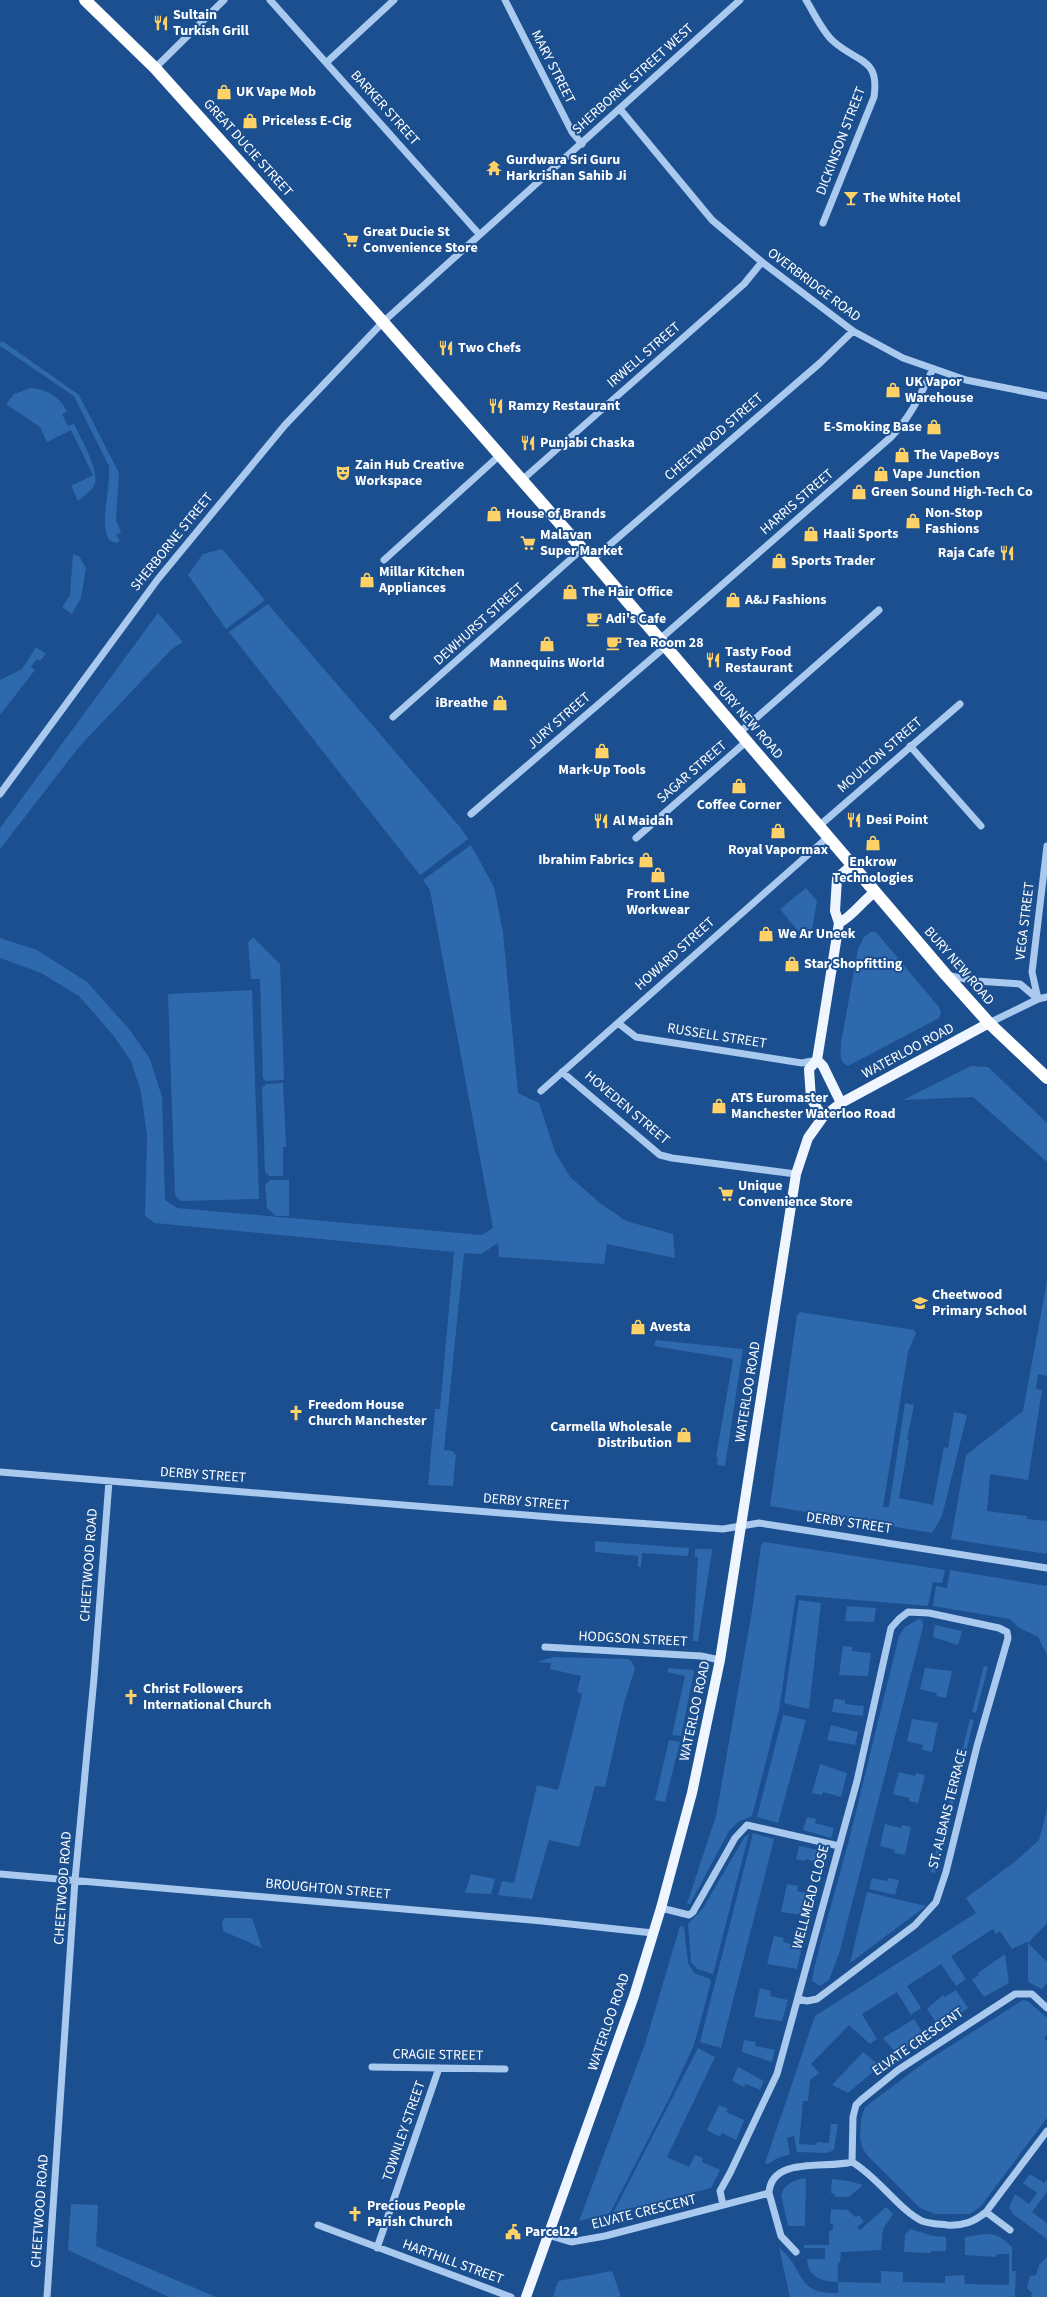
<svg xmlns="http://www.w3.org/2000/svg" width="1047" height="2297" viewBox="0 0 1047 2297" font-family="'Source Sans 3',sans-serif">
<rect width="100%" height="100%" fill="#1b4f8f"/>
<path fill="#2e69ad" d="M0,342H4L79,395L119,473L116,520L121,532L116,535L120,541L116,543L109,540C99,522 111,488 109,466L74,396L0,346Z
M30,388C46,389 61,397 67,412L62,414L68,426L74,424C80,437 101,472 94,486C90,492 84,496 78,501L71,486L93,475L71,430L47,442L40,427L6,404L14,394Z
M222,549L265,600L226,629L188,575L203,554Z
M73,554L79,556L86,568L81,598L72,614L62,607L70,595Z
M268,604L460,827L468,839L420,875L229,632Z
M158,613L183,642L172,649L148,674L79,747L0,849V828Z
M36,647L46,654L40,661L37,659L31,667L35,670L0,715V680L22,669Z
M471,845L494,887L503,932L518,1093L539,1103L555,1152L570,1177L600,1203L626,1221L673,1234L675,1258L607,1244L604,1264L499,1257L498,1243L481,1254L464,1253L444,1450L452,1451L456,1455L453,1486L428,1485L435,1409H440L454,1252L155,1223L145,1216L147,1136L141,1092L131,1061L113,1035L79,996L41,973L0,958V938L37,950L87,982L130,1030L150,1059L162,1097L165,1200L177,1208L482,1235L493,1228L430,890L423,880Z
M806,888L817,901L812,930L804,938L780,909Z
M871,932H876L939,1007L941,1013L939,1018L848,1066C838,1061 841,1054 841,1043L858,949L864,937Z
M253,937L280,964L284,1080L266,1081L263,1078L260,979H251L248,942Z
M252,990L259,1199L181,1201L175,1195L168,994Z
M971,1066L988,1067L1047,1123V1162L973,1097L903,1100Z
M283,1083L286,1143V1147H283V1176H269L265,1172L262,1088L266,1084Z
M270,1180H289V1216H276L267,1208L265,1185Z
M1047,1281V1376L1038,1374L1036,1389L1042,1390L1028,1480L990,1474L987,1511L1027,1516V1519L1047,1521V1554L951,1539L966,1455L1023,1411Z
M800,1312L914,1330L916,1333L908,1352L883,1507H889L905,1403L914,1405L907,1439L909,1440L899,1498L933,1505L944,1447L948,1448L954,1412L967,1415L942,1516L932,1533L770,1506L797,1315Z
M656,1340L743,1349L725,1466L717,1465L718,1457H716L733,1359L654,1346Z
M595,1541L689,1548L688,1556L642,1553L641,1567H638V1556L595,1552Z
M764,1542L945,1570L942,1583L933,1582L928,1606L796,1595L779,1710L752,1816L738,1822L729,1831L690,1904H687L716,1816L752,1611L761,1545Z
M695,1549H711L712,1551L698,1641H693L698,1557H695Z
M950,1570L1047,1586V1655L1038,1637L1018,1627L1010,1619L933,1606L936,1586L947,1588Z
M799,1600L821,1603L809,1709L784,1703Z
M847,1606L876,1608L874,1622L845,1621Z
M919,1619L922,1620L923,1627L839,1954L829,1980L820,1986L812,1981L815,1964L849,1840L899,1636L905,1627Z
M935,1625L962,1631L958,1645L933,1637Z
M843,1646L852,1647V1651L871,1653L868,1676L839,1675Z
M553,1657L628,1659L632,1662L635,1669L624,1703L605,1787L595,1786L579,1847L549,1840L532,1899L498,1895L502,1881L514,1883L537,1785L558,1790L582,1694L577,1692L581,1676L550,1669L551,1663L537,1662Z
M984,1666L988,1667L976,1713L972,1712Z
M669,1668L693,1670L694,1672L681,1736L672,1735L685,1676L667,1672Z
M925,1668L952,1671L946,1698L936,1696L937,1693L920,1689Z
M834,1699L845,1700V1704L864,1706L863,1716L832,1712Z
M783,1715L806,1720L778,1823L757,1817Z
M912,1719L938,1723L932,1752L922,1750L923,1745L907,1741Z
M970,1719L974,1720L962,1768L958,1767Z
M831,1725L858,1732L855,1745L827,1740Z
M669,1740L680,1742L665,1802L655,1800Z
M820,1764L847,1773L841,1797L823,1792L822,1795L812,1793Z
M957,1771L961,1772L949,1820L945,1819Z
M899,1772L915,1776L916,1773L925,1775L918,1803L909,1801V1798L893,1794Z
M1047,1810V1923L1028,1943L1047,1962V1983L1042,1989L1028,1982V1944L1027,1942L1012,1949L1000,1931L996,1934L993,1929L951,1956L966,1979L956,1986L941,1964L907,1986L921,2008L911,2015L897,1992L862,2014L877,2039L870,2044L849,2025L811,2064L819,2073L810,2080L808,2101H803L799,2144L816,2145L817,2142L829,2143L831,2124H838L834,2150L827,2153L797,2152L794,2136L787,2138L790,2154L776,2159L768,2164L765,2163L815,2016L976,1913L966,1898L1017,1860L1039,1840Z
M807,1817L816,1819L815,1823L834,1828L831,1838L803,1830Z
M943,1823L948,1824L935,1873L931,1872Z
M885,1824L901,1828L902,1825L911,1827L905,1855L894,1853L895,1850L880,1846Z
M753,1833L774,1839L721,2048L700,2042Z
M749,1834L713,1974L697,1969L691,1962L688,1924L703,1908L744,1838Z
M799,1846L827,1852L824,1864L806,1859L805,1861L796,1859Z
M471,1874L495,1879L491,1894L465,1893Z
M872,1878L887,1881L888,1878L899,1880L895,1895L869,1889Z
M787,1884L798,1886L797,1891L816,1895L810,1916L781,1912Z
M867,1892L926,1906L850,1963Z
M225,1918H252L262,1948L223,1931L222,1922Z
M680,1926L684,1927L688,1963L694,1973L710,1979L711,1982L694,2045L669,2099L610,2213L579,2221L645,2044Z
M774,1936L784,1938L783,1942L802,1947L797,1969L767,1964Z
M1005,1954L1009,1983L984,1997L972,1980L979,1975L978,1973Z
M760,1988L771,1991L770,1996L788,2000L782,2021L754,2017Z
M956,1990L968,2008L939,2027L927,2009L943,1995L945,1997Z
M1023,2000L1029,2002L1047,2018V2035L1044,2038L1047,2041V2118L981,2206L970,2214H935L920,2208L867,2155L862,2147L860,2137L861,2120L865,2107L925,2062Z
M914,2019L925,2036L897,2054L883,2038Z
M744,2040L756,2042L755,2046L775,2050L772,2062L742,2052Z
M698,2048L715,2057L667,2157L689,2167L695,2155L703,2158L702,2162L720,2170L711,2188L613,2213Z
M863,2052L880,2066L848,2093L832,2085Z
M738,2067L764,2081L760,2090L746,2084L744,2087L732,2081Z
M719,2105L728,2109L726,2112L744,2120L736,2140L722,2133L720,2137L707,2130Z
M1030,2174L1044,2183L1047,2180V2192L1032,2212L1047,2223V2239L1013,2214L1009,2207L1015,2194L1029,2204L1037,2193L1023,2183Z
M806,2178L805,2226H788L781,2195C785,2183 794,2180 806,2178Z
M832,2179L849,2181L863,2185L849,2197H835V2194L831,2193Z
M71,2204L98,2205L96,2246L216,2297H169L68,2250Z
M886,2207L893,2214L883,2229L881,2250L841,2252L840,2262L838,2263V2282L881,2283V2271L903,2272V2282L945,2283V2276L964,2275L965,2284L1009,2285V2254H997L996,2257L965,2255V2237C987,2234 994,2229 1012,2247V2271H1016L1015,2297H790L779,2248C805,2267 794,2295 838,2293V2282C822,2282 808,2277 807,2259H825V2248H804V2245H829V2231L833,2230V2224H830L831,2209L848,2210L855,2217L859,2215L864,2222L857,2227L860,2230Z
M910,2229L933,2236L946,2237V2251H931V2253L904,2252L905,2235Z
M1047,2257V2297H1031L1032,2293L1027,2288L1030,2276L1036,2275L1039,2265Z
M612,2271L621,2297H553L558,2281Z"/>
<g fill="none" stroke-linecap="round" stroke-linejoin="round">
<path stroke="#a9c9ee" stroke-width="7" d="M270,0L479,234
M505,0L572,132L582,144
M806,0C814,13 822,31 833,41C857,63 880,57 874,97L823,223
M327,62L394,0
M155,68L224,0
M620,109L712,220L762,262L853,331L903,358L966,380L1047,396
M522,480L744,284L762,262
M384,560L500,455
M592,560L820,363L853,331
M659,640L891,437C912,415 920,395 933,369
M393,717L581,550
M739,733L879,610
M910,746L981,826
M0,794L158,579L285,425L383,322L740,0
M471,814L665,647
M819,826L960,704
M636,838L747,741
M946,975L976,981L1020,984L1038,999
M1038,999L1032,972L1047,846
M618,1023L636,1037L802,1063L817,1060
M989,1023L1038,999L1047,997
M562,1072L660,1155L672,1158L796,1174
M541,1091L828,837
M0,1472L563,1518L723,1529L759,1523L1047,1568
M545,1647L701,1656L720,1660
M0,1874L542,1921L653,1933
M661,1908L689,1915L693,1912L735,1838L747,1825L839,1846
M372,2067L505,2069
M852,2162L853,2117L856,2105L861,2100L898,2070L1015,1994H1032L1047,2008
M769,2193L781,2236L796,2252
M723,2205L720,2191L730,2173L777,2074L857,1781L891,1628L899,1619L908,1612L929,1613L999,1628L1007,1632L1008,1638L977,1746L946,1872L936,1902L915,1925L817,1999L807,2001L798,1999
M986,2212L1010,2230
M318,2225L511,2297
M548,2235L571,2242L605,2236L769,2193C771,2156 826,2169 852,2162C878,2177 899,2210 922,2221C930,2224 939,2224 947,2225C963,2226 974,2222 986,2212L1047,2131
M377,2248L439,2068
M47,2297L75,1880L94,1678L109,1481"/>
<path stroke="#f0f6ff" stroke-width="10" d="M839,923C854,915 861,902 875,892
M817,1060L823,1066L841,1103
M823,1117L811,1099L809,1069L817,1060L839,923L835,911L837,878L852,865
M526,2297L634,1996L661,1908L692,1793L720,1660L796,1174L808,1138L823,1117L841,1103L989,1023"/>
<path stroke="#fff" stroke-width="12" d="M85,0L155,68L383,322L592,560L946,975L989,1023L1047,1078"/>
</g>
<defs>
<symbol id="restaurant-bare" viewBox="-9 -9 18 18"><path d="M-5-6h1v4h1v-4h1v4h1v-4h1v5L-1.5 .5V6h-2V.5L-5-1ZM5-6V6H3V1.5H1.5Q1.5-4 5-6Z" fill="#ffd166" stroke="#1b4f8f" stroke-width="2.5" paint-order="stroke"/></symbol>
<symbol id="shop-bare" viewBox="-9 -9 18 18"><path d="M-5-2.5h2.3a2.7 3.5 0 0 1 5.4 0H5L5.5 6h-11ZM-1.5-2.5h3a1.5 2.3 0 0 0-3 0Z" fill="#ffd166" stroke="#1b4f8f" stroke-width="2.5" paint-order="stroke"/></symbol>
<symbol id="temple-bare" viewBox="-9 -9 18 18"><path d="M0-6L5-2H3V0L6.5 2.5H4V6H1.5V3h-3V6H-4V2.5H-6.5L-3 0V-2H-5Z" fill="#ffd166" stroke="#1b4f8f" stroke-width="2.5" paint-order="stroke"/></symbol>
<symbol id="bar-bare" viewBox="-9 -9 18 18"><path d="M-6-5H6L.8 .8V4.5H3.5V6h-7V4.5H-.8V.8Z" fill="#ffd166" stroke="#1b4f8f" stroke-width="2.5" paint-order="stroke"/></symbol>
<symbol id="supermarket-bare" viewBox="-9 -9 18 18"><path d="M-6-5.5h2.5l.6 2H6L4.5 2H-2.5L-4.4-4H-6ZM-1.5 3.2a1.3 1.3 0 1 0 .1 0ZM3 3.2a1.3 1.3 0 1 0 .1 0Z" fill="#ffd166" stroke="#1b4f8f" stroke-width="2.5" paint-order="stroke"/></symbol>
<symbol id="theatre-bare" viewBox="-9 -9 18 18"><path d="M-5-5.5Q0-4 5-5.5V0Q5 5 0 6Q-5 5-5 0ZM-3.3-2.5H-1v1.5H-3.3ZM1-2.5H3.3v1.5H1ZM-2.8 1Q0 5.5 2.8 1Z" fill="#ffd166" stroke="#1b4f8f" stroke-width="2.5" paint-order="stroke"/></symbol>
<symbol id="cafe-bare" viewBox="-9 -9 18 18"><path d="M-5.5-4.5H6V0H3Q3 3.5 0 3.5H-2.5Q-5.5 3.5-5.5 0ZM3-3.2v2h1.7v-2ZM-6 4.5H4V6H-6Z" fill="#ffd166" stroke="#1b4f8f" stroke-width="2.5" paint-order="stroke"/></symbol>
<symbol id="school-bare" viewBox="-9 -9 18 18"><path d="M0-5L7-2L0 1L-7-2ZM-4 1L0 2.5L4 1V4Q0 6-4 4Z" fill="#ffd166" stroke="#1b4f8f" stroke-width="2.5" paint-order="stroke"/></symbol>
<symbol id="church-bare" viewBox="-9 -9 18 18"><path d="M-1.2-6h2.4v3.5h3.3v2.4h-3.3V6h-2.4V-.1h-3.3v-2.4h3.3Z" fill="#ffd166" stroke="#1b4f8f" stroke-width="2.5" paint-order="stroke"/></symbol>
<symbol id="civic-bare" viewBox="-9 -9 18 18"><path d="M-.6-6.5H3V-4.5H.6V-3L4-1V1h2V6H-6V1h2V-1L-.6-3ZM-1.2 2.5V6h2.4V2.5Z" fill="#ffd166" stroke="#1b4f8f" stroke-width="2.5" paint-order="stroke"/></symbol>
</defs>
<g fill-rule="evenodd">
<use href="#restaurant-bare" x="150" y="12" width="22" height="22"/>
<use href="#shop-bare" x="213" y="81" width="22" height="22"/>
<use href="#shop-bare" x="239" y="110" width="22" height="22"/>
<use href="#temple-bare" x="483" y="157" width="22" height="22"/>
<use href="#bar-bare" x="840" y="187" width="22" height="22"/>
<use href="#supermarket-bare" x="340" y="229" width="22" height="22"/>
<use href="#restaurant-bare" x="435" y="337" width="22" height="22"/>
<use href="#shop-bare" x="882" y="379" width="22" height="22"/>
<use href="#restaurant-bare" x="485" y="395" width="22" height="22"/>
<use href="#shop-bare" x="923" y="416" width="22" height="22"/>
<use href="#restaurant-bare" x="517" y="432" width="22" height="22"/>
<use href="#shop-bare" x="891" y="444" width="22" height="22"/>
<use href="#theatre-bare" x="332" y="462" width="22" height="22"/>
<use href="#shop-bare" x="870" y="463" width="22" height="22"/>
<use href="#shop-bare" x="848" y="481" width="22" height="22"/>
<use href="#shop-bare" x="483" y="503" width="22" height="22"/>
<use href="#shop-bare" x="902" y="510" width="22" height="22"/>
<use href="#shop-bare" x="800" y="523" width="22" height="22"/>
<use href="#supermarket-bare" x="517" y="532" width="22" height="22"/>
<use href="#restaurant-bare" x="996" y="542" width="22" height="22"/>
<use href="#shop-bare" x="768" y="550" width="22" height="22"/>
<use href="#shop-bare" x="356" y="569" width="22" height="22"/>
<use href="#shop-bare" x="559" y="581" width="22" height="22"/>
<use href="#shop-bare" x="722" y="589" width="22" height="22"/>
<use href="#cafe-bare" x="583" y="608" width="22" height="22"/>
<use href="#cafe-bare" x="603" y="632" width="22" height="22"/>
<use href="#shop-bare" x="536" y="633" width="22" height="22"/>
<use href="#restaurant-bare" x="702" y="649" width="22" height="22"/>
<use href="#shop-bare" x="489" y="692" width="22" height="22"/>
<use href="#shop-bare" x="591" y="740" width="22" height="22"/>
<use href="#shop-bare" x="728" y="775" width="22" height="22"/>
<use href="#restaurant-bare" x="843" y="809" width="22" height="22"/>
<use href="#restaurant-bare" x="590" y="810" width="22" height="22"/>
<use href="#shop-bare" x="767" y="820" width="22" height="22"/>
<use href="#shop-bare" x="862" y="832" width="22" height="22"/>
<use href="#shop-bare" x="635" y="849" width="22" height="22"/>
<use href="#shop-bare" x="647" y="864" width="22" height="22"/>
<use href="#shop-bare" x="755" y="923" width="22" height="22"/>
<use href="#shop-bare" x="781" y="953" width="22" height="22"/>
<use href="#shop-bare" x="708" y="1095" width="22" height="22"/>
<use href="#supermarket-bare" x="715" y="1183" width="22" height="22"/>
<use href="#school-bare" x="909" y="1292" width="22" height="22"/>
<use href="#shop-bare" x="627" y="1316" width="22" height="22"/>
<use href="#church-bare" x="285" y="1402" width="22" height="22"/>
<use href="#shop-bare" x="673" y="1424" width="22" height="22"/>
<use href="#church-bare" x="120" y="1686" width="22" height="22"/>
<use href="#church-bare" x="344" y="2203" width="22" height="22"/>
<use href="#civic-bare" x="502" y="2221" width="22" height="22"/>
</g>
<g text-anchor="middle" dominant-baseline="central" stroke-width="4" stroke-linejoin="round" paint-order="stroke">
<g font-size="14" font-weight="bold" fill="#fff" stroke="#1b4f8f" text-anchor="start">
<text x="173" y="15">Sultain<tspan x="173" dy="16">Turkish Grill</tspan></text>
<text x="236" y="92">UK Vape Mob</text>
<text x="262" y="121">Priceless E-Cig</text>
<text x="506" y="160">Gurdwara Sri Guru<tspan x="506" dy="16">Harkrishan Sahib Ji</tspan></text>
<text x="863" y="198">The White Hotel</text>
<text x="363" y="232">Great Ducie St<tspan x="363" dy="16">Convenience Store</tspan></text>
<text x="458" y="348">Two Chefs</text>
<text x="905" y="382">UK Vapor<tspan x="905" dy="16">Warehouse</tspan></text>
<text x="508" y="406">Ramzy Restaurant</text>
<text x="922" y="427" text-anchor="end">E-Smoking Base</text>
<text x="540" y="443">Punjabi Chaska</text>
<text x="914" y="455">The VapeBoys</text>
<text x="355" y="465">Zain Hub Creative<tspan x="355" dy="16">Workspace</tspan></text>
<text x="893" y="474">Vape Junction</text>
<text x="871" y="492">Green Sound High-Tech Co</text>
<text x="925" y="513">Non-Stop<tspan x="925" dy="16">Fashions</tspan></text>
<text x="506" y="514">House of Brands</text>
<text x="823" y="534">Haali Sports</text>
<text x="540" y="535">Malavan<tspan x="540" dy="16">Super Market</tspan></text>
<text x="995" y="553" text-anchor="end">Raja Cafe</text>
<text x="791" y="561">Sports Trader</text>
<text x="379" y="572">Millar Kitchen<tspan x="379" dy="16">Appliances</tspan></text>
<text x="582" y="592">The Hair Office</text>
<text x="745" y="600">A&amp;J Fashions</text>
<text x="606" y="619">Adi's Cafe</text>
<text x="626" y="643">Tea Room 28</text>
<text x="725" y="652">Tasty Food<tspan x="725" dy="16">Restaurant</tspan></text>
<text x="547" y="663" text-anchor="middle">Mannequins World</text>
<text x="488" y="703" text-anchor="end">iBreathe</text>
<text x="602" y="770" text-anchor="middle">Mark-Up Tools</text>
<text x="739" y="805" text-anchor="middle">Coffee Corner</text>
<text x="866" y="820">Desi Point</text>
<text x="613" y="821">Al Maidah</text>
<text x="778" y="850" text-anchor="middle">Royal Vapormax</text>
<text x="634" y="860" text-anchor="end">Ibrahim Fabrics</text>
<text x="873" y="862" text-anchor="middle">Enkrow<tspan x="873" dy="16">Technologies</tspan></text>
<text x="658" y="894" text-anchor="middle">Front Line<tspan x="658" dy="16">Workwear</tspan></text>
<text x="778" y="934">We Ar Uneek</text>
<text x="804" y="964">Star Shopfitting</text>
<text x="731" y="1098">ATS Euromaster<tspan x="731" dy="16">Manchester Waterloo Road</tspan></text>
<text x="738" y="1186">Unique<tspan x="738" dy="16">Convenience Store</tspan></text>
<text x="932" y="1295">Cheetwood<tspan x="932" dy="16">Primary School</tspan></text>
<text x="650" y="1327">Avesta</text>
<text x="308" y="1405">Freedom House<tspan x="308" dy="16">Church Manchester</tspan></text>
<text x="672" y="1427" text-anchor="end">Carmella Wholesale<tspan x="672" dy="16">Distribution</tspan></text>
<text x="143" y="1689">Christ Followers<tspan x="143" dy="16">International Church</tspan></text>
<text x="367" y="2206">Precious People<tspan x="367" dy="16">Parish Church</tspan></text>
<text x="525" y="2232">Parcel24</text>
</g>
<g font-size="14" fill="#fff" stroke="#1b4f8f">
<text transform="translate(553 67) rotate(63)">MARY STREET</text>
<text transform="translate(633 79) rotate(-42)">SHERBORNE STREET WEST</text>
<text transform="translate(385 108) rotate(48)">BARKER STREET</text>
<text transform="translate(841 141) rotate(-69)">DICKINSON STREET</text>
<text transform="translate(248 148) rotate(48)">GREAT DUCIE STREET</text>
<text transform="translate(814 285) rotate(37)">OVERBRIDGE ROAD</text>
<text transform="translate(644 355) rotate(-41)">IRWELL STREET</text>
<text transform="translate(714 437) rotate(-41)">CHEETWOOD STREET</text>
<text transform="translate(797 502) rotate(-41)">HARRIS STREET</text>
<text transform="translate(172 542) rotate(-51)">SHERBORNE STREET</text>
<text transform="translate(479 624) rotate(-42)">DEWHURST STREET</text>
<text transform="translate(748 720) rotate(49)">BURY NEW ROAD</text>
<text transform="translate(559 721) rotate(-41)">JURY STREET</text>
<text transform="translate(880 755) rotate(-41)">MOULTON STREET</text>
<text transform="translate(692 772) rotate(-41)">SAGAR STREET</text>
<text transform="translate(1025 921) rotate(-83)">VEGA STREET</text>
<text transform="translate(675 954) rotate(-42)">HOWARD STREET</text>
<text transform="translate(959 966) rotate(49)">BURY NEW ROAD</text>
<text transform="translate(717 1036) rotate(9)">RUSSELL STREET</text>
<text transform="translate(908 1051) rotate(-28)">WATERLOO ROAD</text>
<text transform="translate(627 1108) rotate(40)">HOVEDEN STREET</text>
<text transform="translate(748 1392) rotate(-81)">WATERLOO ROAD</text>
<text transform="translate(203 1475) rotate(4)">DERBY STREET</text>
<text transform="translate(526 1502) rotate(5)">DERBY STREET</text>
<text transform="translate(849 1523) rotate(8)">DERBY STREET</text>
<text transform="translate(89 1565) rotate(-86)">CHEETWOOD ROAD</text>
<text transform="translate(633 1639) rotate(3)">HODGSON STREET</text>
<text transform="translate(695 1711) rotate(-78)">WATERLOO ROAD</text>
<text transform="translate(948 1809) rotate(-76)">ST. ALBANS TERRACE</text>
<text transform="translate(63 1888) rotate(-86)">CHEETWOOD ROAD</text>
<text transform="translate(328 1889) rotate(5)">BROUGHTON STREET</text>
<text transform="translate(811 1897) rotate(-75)">WELLMEAD CLOSE</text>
<text transform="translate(609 2022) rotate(-71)">WATERLOO ROAD</text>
<text transform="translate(918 2042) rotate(-35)">ELVATE CRESCENT</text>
<text transform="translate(438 2055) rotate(1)">CRAGIE STREET</text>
<text transform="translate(404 2131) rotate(-71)">TOWNLEY STREET</text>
<text transform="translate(40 2211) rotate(-86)">CHEETWOOD ROAD</text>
<text transform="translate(644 2212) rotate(-14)">ELVATE CRESCENT</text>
<text transform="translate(453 2262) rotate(20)">HARTHILL STREET</text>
</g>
</g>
</svg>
